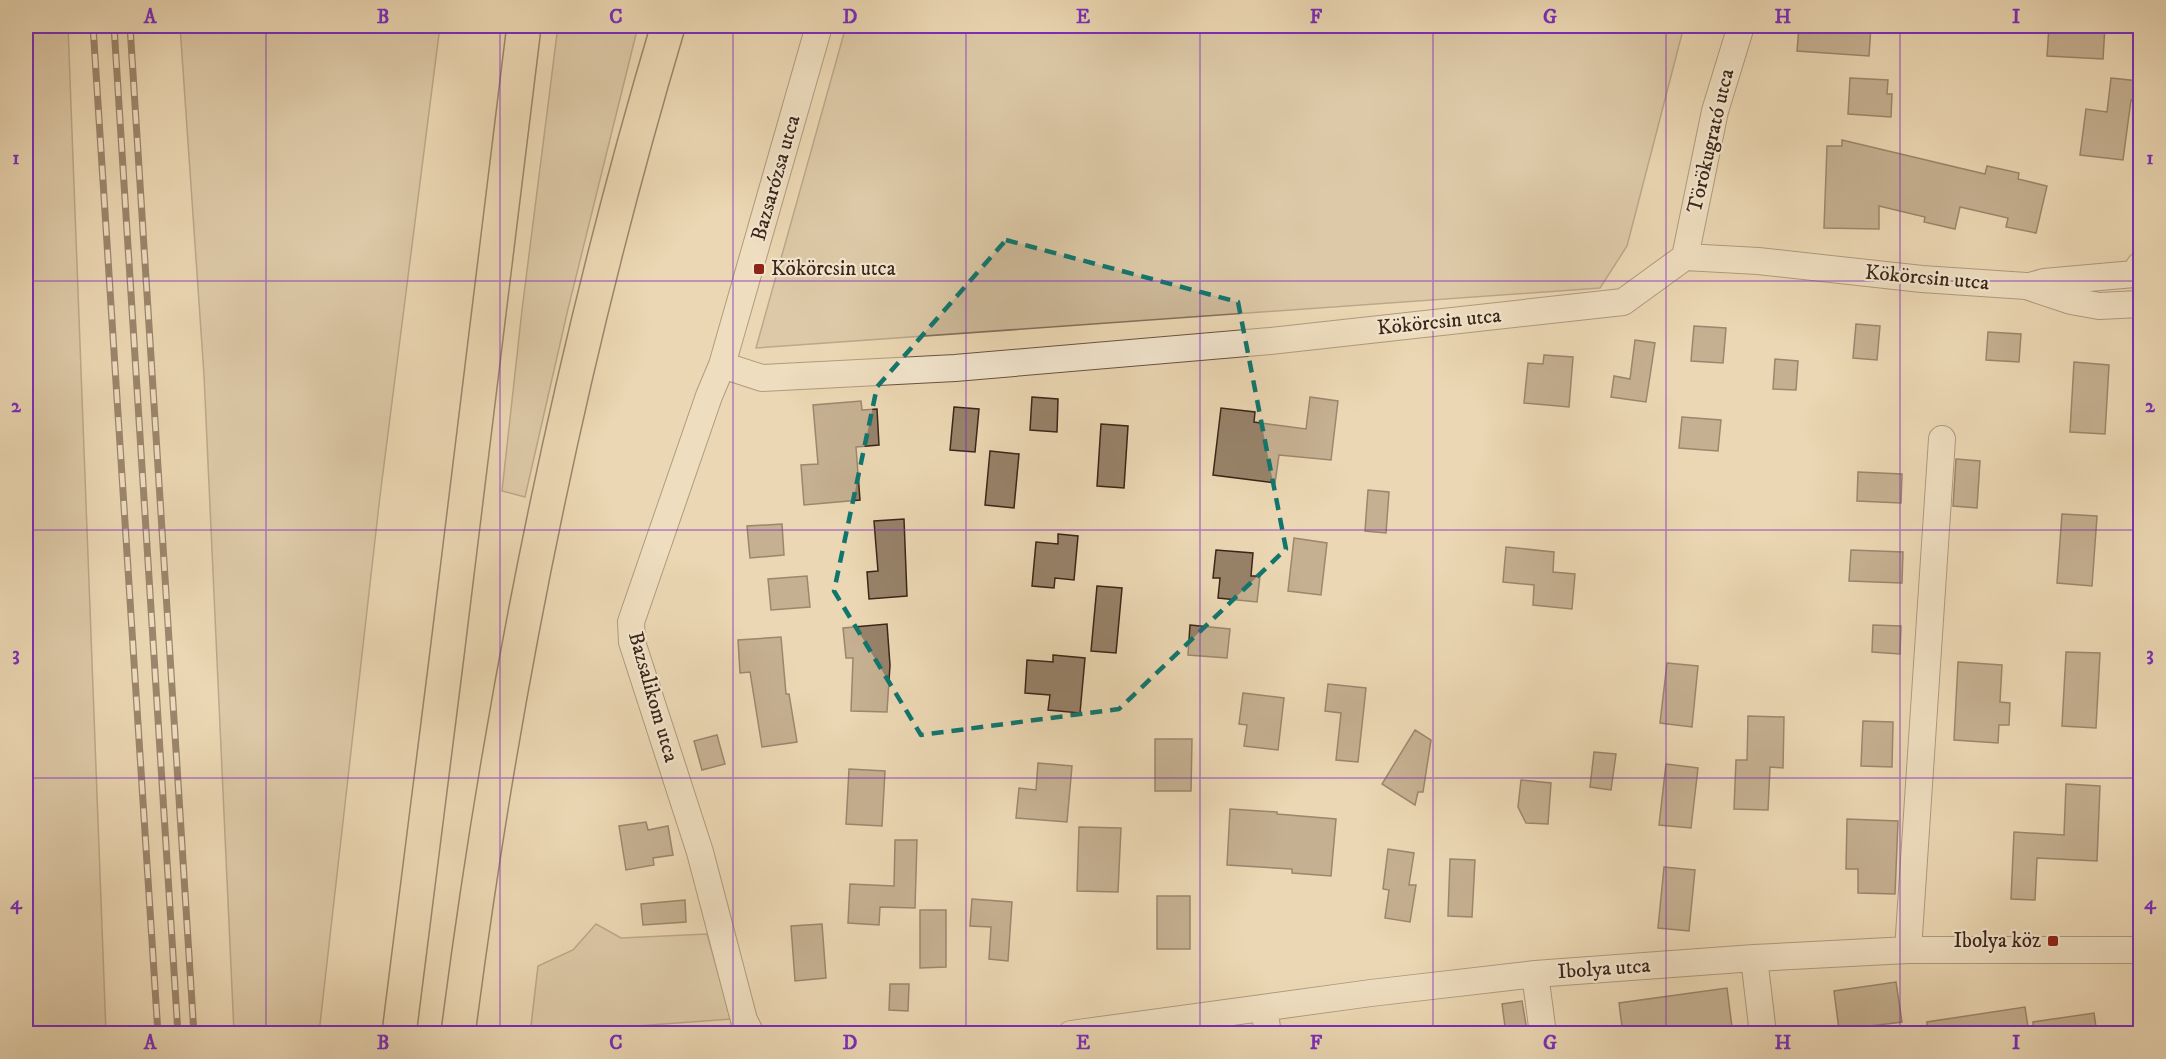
<svg xmlns="http://www.w3.org/2000/svg" width="2166" height="1059" viewBox="0 0 2166 1059" font-family="'IM FELL DW Pica',serif">
<rect width="100%" height="100%" fill="#ebd7b3"/>
<filter id="stains"><feTurbulence type="fractalNoise" baseFrequency=".00333" numOctaves="4"/><feColorMatrix values="0 0 0 0 .2 0 0 0 0 .09 0 0 0 0 .02 0 0 0 .5 -.17"/></filter>
<radialGradient id="worn" r=".72"><stop offset=".6" stop-color="#630" stop-opacity="0"/><stop offset="1" stop-color="#630" stop-opacity=".3"/></radialGradient>
<path fill="#cdb999" stroke="#846f59" stroke-width="1.5" d="M26,26H68L106,1033H26Z
M180,26H440L380,496L319,1033H234L204,375Z
M558,26H638L568,309L525,497L502,491L522,310Z
M846,26H1684L1627,246L1600,288L756,348Z
M596,924L621,938L707,934L731,1019L530,1034L538,966L573,950Z"/>
<path fill="#978269" stroke="#3c2519" stroke-width="1.5" d="M1799,26H1871L1869,56L1797,51Z
M2049,26H2105L2103,59L2047,56Z
M1850,78L1888,80L1887,94H1892L1891,117L1848,114Z
M2111,78L2139,81L2137,101L2131,100L2123,160L2080,155L2086,109L2107,112Z
M1842,140L1985,174L1987,166L2019,173L2018,179L2047,186L2036,233L2006,227L2008,218L1960,207L1955,229L1924,222L1925,217L1879,206V229L1824,228L1827,146H1842Z
M1856,324L1880,326L1877,360L1853,358Z
M1694,326L1726,328L1723,363L1691,361Z
M1988,332L2021,334L2019,362L1986,360Z
M1635,340L1655,343L1646,402L1611,397L1614,376L1630,379Z
M1544,355L1573,357L1569,407L1524,403L1528,363L1543,364Z
M1775,359L1798,361L1796,390L1773,389Z
M2074,362L2109,365L2105,434L2070,432Z
M1032,397L1058,399L1057,432L1030,430Z
M1310,397L1338,401L1331,460L1279,455L1275,483L1213,475L1221,408L1255,412L1254,422L1306,429Z
M861,401L862,410L877,409L879,445L856,447L860,500L804,505L801,465L818,464L813,405Z
M954,407L979,409L975,452L950,450Z
M1682,417L1721,420L1718,451L1679,448Z
M1101,424L1128,426L1124,488L1097,486Z
M990,451L1019,454L1014,508L985,505Z
M1956,459L1980,461L1977,508L1953,506Z
M1858,472L1902,474L1901,503L1857,501Z
M1368,490L1389,492L1386,533L1365,531Z
M2062,514L2097,516L2092,586L2057,583Z
M904,519L907,596L869,599L867,572L878,571L874,521Z
M782,524L784,555L750,558L747,526Z
M1058,534L1078,536L1074,580L1055,578L1054,588L1032,586L1036,542L1058,544Z
M1294,538L1327,543L1321,595L1288,591Z
M1506,547L1554,552L1553,572L1575,574L1572,609L1533,605L1534,585L1503,582Z
M1216,550L1253,553L1251,576H1260L1257,602L1218,598L1220,578H1213Z
M1851,550L1903,552L1902,583L1849,581Z
M807,576L810,607L771,610L768,579Z
M1097,586L1122,588L1116,653L1091,651Z
M887,624L890,665L887,712L851,711L853,658H846L843,628Z
M1190,625L1230,629L1227,658L1188,655Z
M1873,625L1901,626L1900,654L1872,652Z
M781,637L786,694H789L797,742L762,747L750,672L740,673L738,640Z
M2066,652L2100,653L2096,728L2062,726Z
M1053,655L1085,658L1080,713L1048,710L1050,695L1025,693L1027,660L1053,662Z
M1958,662L2002,665L2000,702L2010,703L2009,725H1999L1998,743L1954,740Z
M1667,663L1698,666L1692,727L1660,723Z
M1328,684L1366,688L1358,762L1336,760L1341,713L1325,711Z
M1243,693L1284,698L1278,750L1244,746L1247,725L1239,724Z
M1748,716L1784,717L1783,768L1770,767L1768,810L1734,809L1736,760H1747Z
M1863,721L1893,722L1892,767L1861,766Z
M1415,730L1431,740L1423,792H1418L1415,805L1382,784Z
M717,735L725,764L702,770L694,741Z
M1155,739H1192L1191,791H1155Z
M1594,752L1616,754L1611,790L1590,787Z
M1038,763L1072,766L1067,822L1016,818L1019,788L1036,790Z
M1666,764L1698,768L1691,828L1659,825Z
M849,769L885,771L882,826L846,824Z
M1521,780L1551,783L1548,824L1526,823L1518,807Z
M2066,784L2100,786L2097,861L2037,858L2035,900L2011,899L2014,832L2064,835Z
M1230,809L1277,812V814L1336,819L1331,876L1292,873V869L1227,865Z
M1847,819L1898,821L1895,894L1858,893V869H1846Z
M646,822L648,830L668,826L673,855L653,858L654,865L626,870L619,826Z
M1079,827L1121,828L1118,892L1077,891Z
M895,840H917L915,908L880,907L879,925L848,923L850,884L894,886Z
M1388,849L1414,853L1409,885H1416L1410,922L1385,918L1389,890L1383,889Z
M1450,859L1475,860L1472,917L1448,916Z
M1664,867L1695,870L1689,931L1658,928Z
M1157,896H1190V949H1157Z
M972,899L1012,902L1008,961L989,959L991,927L970,926Z
M685,900L686,922L643,925L641,904Z
M920,910H946V967L920,968Z
M822,924L826,978L795,981L791,926Z
M1896,982L1902,1022L1839,1030L1834,991Z
M890,984H909L908,1011L889,1010Z
M1727,988L1732,1027L1687,1034H1623L1619,1003Z
M1522,1001L1527,1031L1506,1034L1502,1004Z
M2025,1007L2029,1034H1927V1022Z
M2094,1013L2097,1034H2034L2033,1022Z"/>
<g fill="none" stroke-linecap="round" stroke-linejoin="round">
<defs>
<path id="minor" d="M1685,257L1715,111L1741,26
M2030,286L2044,282L2134,274L2140,265
M722,365L762,378L955,368L1270,341L1623,302L1685,257L1758,261L1922,279L2026,286L2071,301L2099,306L2140,304
M1908,950L1942,439
M1754,958L1763,1034
M1535,974L1543,1034
M1264,1008L1268,1034
M751,1034L744,1020L700,852L632,642L631,622L709,396L722,365L819,26
M1071,1034L1371,993L1535,974L1754,958L1908,950H2140"/>
<path id="motorway" d="M399,1034L447,654L524,26
M458,1034C502,693 570,355 668,26"/>
</defs>
<use href="#minor" stroke="#685240" stroke-width="28"/>
<use href="#motorway" stroke="#3c2519" stroke-width="36"/>
<use href="#minor" stroke="#f2e5ce" stroke-width="26"/>
<use href="#motorway" stroke="#ebd7b3" stroke-width="33"/>
<defs>
<path id="rail" d="M93,26L158,1034
M114,26L178,1034
M130,26L194,1034"/>
</defs>
<use href="#rail" stroke="#3c2519" stroke-width="7"/>
<use href="#rail" stroke="#f2e5ce" stroke-width="4.5" stroke-dasharray="14" stroke-linecap="butt"/>
</g>
<path d="M0 0H2166V1059H0ZM1006,240L1238,302L1286,549L1119,709L921,735L834,591L877,387Z" fill="#ebd7b3" fill-opacity=".55" fill-rule="evenodd"/>
<path fill="none" stroke="#0f766e" stroke-width="4.5" stroke-dasharray="12 8" stroke-linejoin="round" d="M1006,240L1238,302L1286,549L1119,709L921,735L834,591L877,387Z"/>
<path fill="none" stroke="#7b2cbf" stroke-width="1.5" stroke-opacity="0.55" d="M266,26V1034M500,26V1034M733,26V1034M966,26V1034M1200,26V1034M1433,26V1034M1666,26V1034M1900,26V1034M26,281H2140M26,530H2140M26,778H2140"/>
<g fill="#8f2418" stroke="#f2e5ce" stroke-width="2">
<rect x="753" y="263" width="12" height="12" rx="3"/>
<rect x="2047" y="935" width="12" height="12" rx="3"/>
</g>
<g text-anchor="middle" dominant-baseline="central" stroke-width="4.5" stroke-linejoin="round" paint-order="stroke">
<g font-size="21" fill="#3c2519" stroke="#f2e5ce">
<text transform="translate(1711 141) rotate(-77)">Törökugrató utca</text>
<text transform="translate(776 178) rotate(-74)">Bazsarózsa utca</text>
<text transform="translate(1927 278) rotate(5)">Kökörcsin utca</text>
<text transform="translate(1439 322) rotate(-6)">Kökörcsin utca</text>
<text transform="translate(653 697) rotate(74)">Bazsalikom utca</text>
<text transform="translate(1604 969) rotate(-4)">Ibolya utca</text>
</g>
<g font-size="21" fill="#3c2519" stroke="#f2e5ce" text-anchor="start">
<text x="771" y="269">Kökörcsin utca</text>
<text x="2041" y="941" text-anchor="end">Ibolya köz</text>
</g>
</g>
<rect width="2166" height="1059" fill="none" stroke="#ebd7b3" stroke-width="66"/>
<rect x="33" y="33" width="2100" height="993" fill="none" stroke="#7b2cbf" stroke-width="2"/>
<g font-size="20" text-anchor="middle" font-weight="bold" fill="#7b2cbf">
<text x="150" y="23">A</text>
<text x="383" y="23">B</text>
<text x="616" y="23">C</text>
<text x="850" y="23">D</text>
<text x="1083" y="23">E</text>
<text x="1316" y="23">F</text>
<text x="1550" y="23">G</text>
<text x="1783" y="23">H</text>
<text x="2016" y="23">I</text>
<text x="16" y="164">1</text>
<text x="2150" y="164">1</text>
<text x="16" y="412">2</text>
<text x="2150" y="412">2</text>
<text x="16" y="660">3</text>
<text x="2150" y="660">3</text>
<text x="16" y="909">4</text>
<text x="2150" y="909">4</text>
<text x="150" y="1049">A</text>
<text x="383" y="1049">B</text>
<text x="616" y="1049">C</text>
<text x="850" y="1049">D</text>
<text x="1083" y="1049">E</text>
<text x="1316" y="1049">F</text>
<text x="1550" y="1049">G</text>
<text x="1783" y="1049">H</text>
<text x="2016" y="1049">I</text>
</g>
<rect width="100%" height="100%" filter="url(#stains)"/>
<rect width="100%" height="100%" fill="url(#worn)"/>
</svg>
